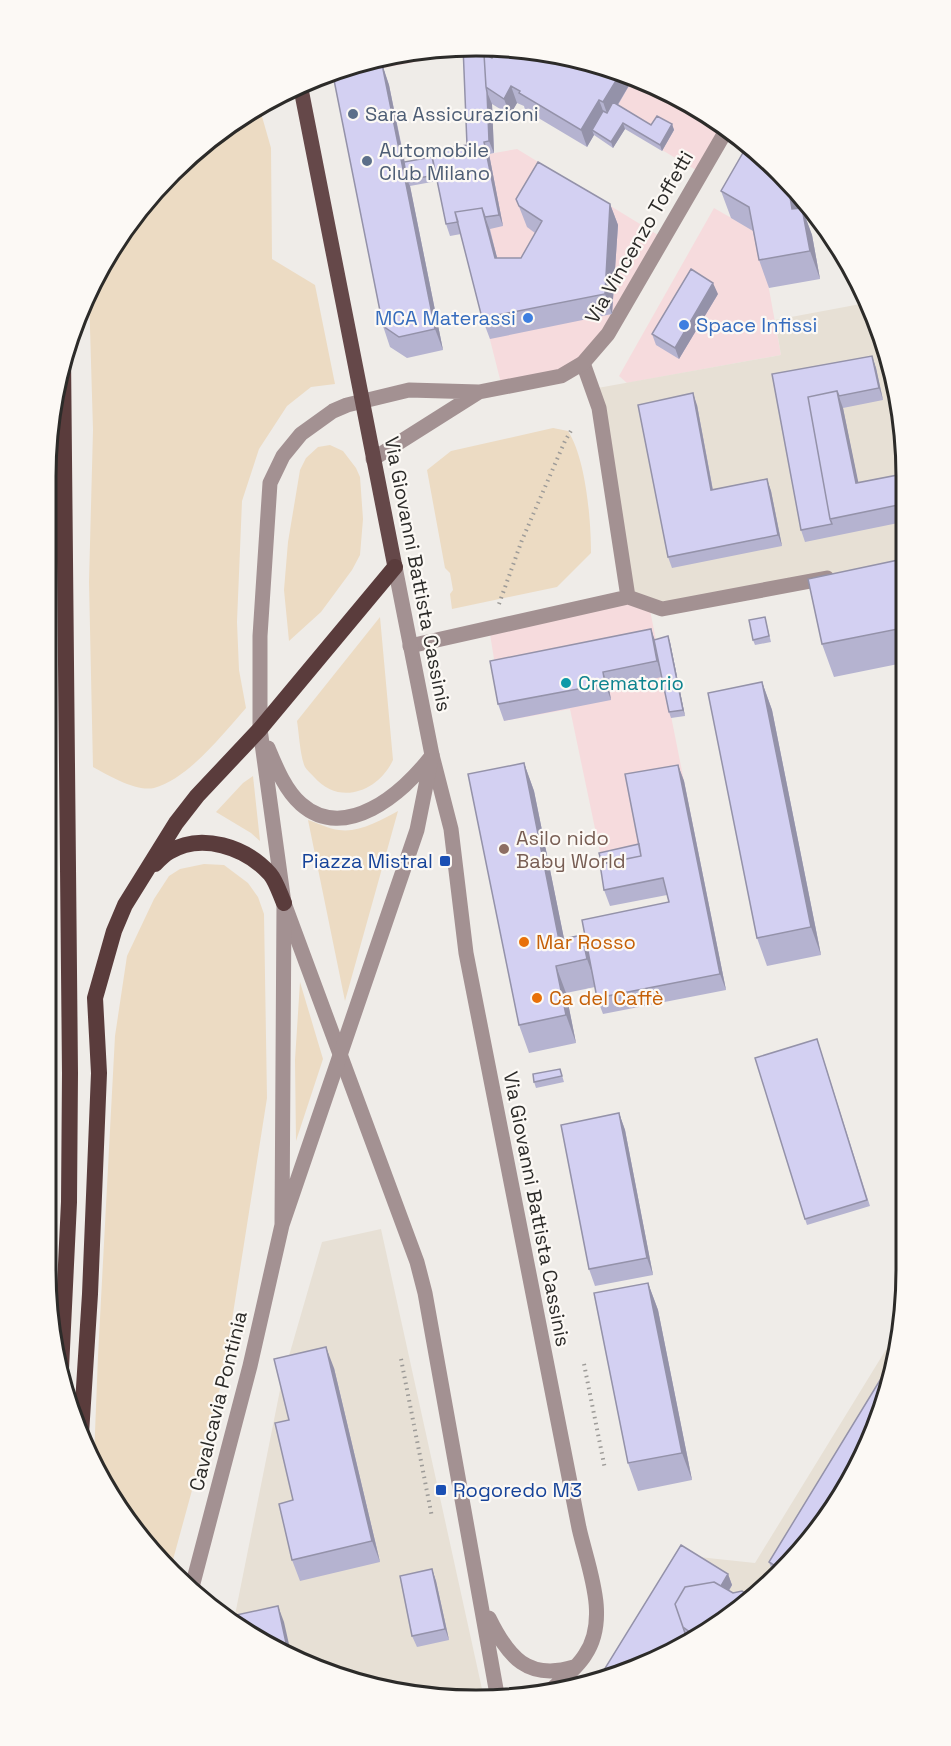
<svg xmlns="http://www.w3.org/2000/svg" width="951" height="1746" viewBox="0 0 951 1746" font-family="'Space Grotesk',sans-serif">
<rect width="100%" height="100%" fill="#efece8"/>
<path fill="#f6dbdd" d="M447,46L531,49L614,68L690,103L727,129L701,173L489,48L337,77L300,87V84L364,60Z
M517,149L663,238L583,363L502,387L463,233L489,154Z
M714,208L759,234L781,355L627,383L619,376Z
M628,597L649,605L700,862L606,881L570,709L504,721L489,628Z"/>
<path fill="#e7e0d5" d="M866,303L883,337L902,420L903,563L662,609L628,597L592,389L781,355L775,320Z
M381,1229L484,1698L364,1686L237,1629L233,1625L282,1380L322,1242Z
M901,1325L891,1382L848,1485L760,1594L641,1668L680,1555L755,1563Z"/>
<path fill="#ecdbc3" d="M259,106L271,148L272,259L315,285L335,384L311,387L287,406L259,449L242,501L237,622L239,670L246,708C223,734 188,779 154,788C136,792 108,775 93,767L89,582L93,430L89,294L103,261L152,192L213,134Z
M553,428L568,431C586,459 591,520 591,553L557,587L452,609L450,594L453,590L450,573L445,568L427,470L451,451Z
M330,445L343,451L356,468L360,477L363,519L360,555L352,570L321,612L289,641L284,590L288,542L300,470L306,458L318,447Z
M380,617L393,760C378,792 339,806 314,777C311,774 307,770 305,767C300,756 299,733 297,721Z
M253,776L260,841L251,833L216,812L243,783Z
M398,811L345,1001L308,820C318,823 329,829 339,830C359,833 381,820 398,811Z
M204,864L224,865L248,883L258,897L264,914L267,1098L223,1377L171,1567L134,1533L94,1458L98,1356L115,1036L127,956L154,899L169,876L180,869Z
M300,982L323,1059L296,1141L295,1060Z"/>
<g fill="none" stroke-linecap="round" stroke-linejoin="round">
<path stroke="#9d9b98" stroke-width="4" stroke-dasharray="1.5 4.5" stroke-linecap="butt" d="M499,604L522,540L565,441L572,429
M401,1359L432,1517
M584,1364L605,1469"/>
<path stroke="#a39192" stroke-width="15" d="M583,363L599,408L628,597
M628,597L662,609L827,578
M410,646L628,597
M432,755L451,829L466,953L579,1528C588,1568 610,1618 585,1655C577,1668 564,1678 552,1689
M284,903L417,1262L425,1293L498,1700
M489,1618C508,1657 528,1681 574,1667"/>
<path stroke="#a39192" stroke-width="15" d="M373,459L479,392
M268,748C276,767 285,790 301,804C345,843 403,793 430,758
M282,1225L284,903L260,729V636L270,483L283,456L301,434L333,411L347,405L409,390L479,392L561,376L583,363L608,334L727,129
M192,1587L250,1366L282,1225L417,830L432,755L395,567"/>
<path stroke="#654849" stroke-width="15" d="M300,84L395,567"/>
<path stroke="#5a3c3c" stroke-width="16" d="M155,864C159,860 164,855 169,852C201,832 246,847 270,874C276,881 280,894 284,903
M61,1369L69,1202L70,1073L63,355
M81,1434L90,1294L99,1073L95,998L114,931L125,905L176,823L197,796L260,729L395,567"/>
</g>
<path fill="#b5b3d0" fill-rule="evenodd" d="M463,46L531,49L634,77L618,105L651,125L672,124L674,130L662,151L625,129L613,148L594,135L587,147L525,110L524,106L517,103L510,115L492,104L494,153L489,154L503,226L490,229L497,258H521L535,233L527,227L516,199L610,204L618,225L612,314L490,339L482,318L461,234L450,236L446,224L437,181L410,186L443,350L407,358L390,347L383,326L382,64L389,85L405,162L432,157L467,145ZM489,48L496,52L492,58L490,57Z
M721,191L803,201L799,208H802L812,235L820,279L769,288L759,260L753,231L731,218Z
M718,294L679,359L656,345L652,334Z
M872,356L876,368L883,400L843,408L858,483L903,474V522L805,542L801,530L772,374Z
M697,405L713,490L767,479L771,491L782,546L672,568L668,557Z
M903,559V663L834,677L822,644Z
M765,617L771,642L755,645L753,640Z
M668,636L670,642L685,716L671,718L669,712L662,677L609,688L611,700L504,721L498,704L654,640Z
M762,682L772,710L821,955L767,966L757,938Z
M524,763L534,791L564,939L582,935L587,948L669,902L667,895L610,906L604,890L639,844L678,765L684,781L726,990L603,1014L597,998L595,987L566,993L576,1043L529,1053L519,1025Z
M817,1039L870,1206L807,1225L805,1219Z
M560,1069L564,1082L536,1088L534,1082Z
M619,1113L625,1130L653,1275L595,1286L589,1269Z
M648,1283L658,1310L692,1480L638,1491L628,1463Z
M334,1368L380,1562L300,1581L292,1560L293,1500L289,1420Z
M848,1485L775,1575L773,1573L769,1562Z
M432,1569L436,1581L449,1640L417,1647L412,1636Z
M728,1574L732,1585L729,1591L733,1593L753,1598L641,1668Z"/>
<path fill="#9492a9" d="M486,47L489,48L491,91L487,88Z
M382,64L389,85L408,180H407L410,186L443,350L435,329Z
M622,71L634,77L609,119L603,102Z
M511,86L517,103L510,115L504,99Z
M487,92L492,104L494,153L489,141Z
M599,100L605,116L592,130L594,135L587,147L581,130Z
M623,123L625,129L613,148L611,142Z
M672,124L674,130L662,151L660,145Z
M484,142L489,154L503,226L499,215Z
M787,183L803,201L797,211L802,237L784,188Z
M610,204L618,225L612,314L605,294Z
M482,208L489,228L503,279L495,258Z
M802,208L812,235L820,279L810,251Z
M713,283L718,294L679,359L675,348Z
M872,356L876,368L883,400L879,388Z
M837,391L843,408L862,500L856,483Z
M693,393L697,405L715,502L711,490Z
M767,479L771,491L782,546L778,535Z
M651,629L657,646L663,677L657,661Z
M668,636L670,642L685,716L683,710Z
M603,672L609,688L611,700L605,684Z
M762,682L772,710L821,955L811,927Z
M524,763L534,791L569,963L559,940Z
M678,765L684,781L726,990L720,974Z
M582,935L592,963L597,987L587,959Z
M556,966L566,993L576,1043L566,1015Z
M619,1113L625,1130L653,1275L647,1258Z
M648,1283L658,1310L692,1480L682,1453Z
M326,1347L334,1368L380,1562L372,1541Z
M432,1569L436,1581L449,1640L445,1629Z
M728,1574L732,1585L721,1603L717,1591Z
M278,1606L284,1622L291,1653L288,1652Z"/>
<path fill="#d3d0f2" stroke="#9492a9" stroke-width="1.5" d="M463,46L486,47V55L484,54L486,87L487,92L489,141L484,142L499,215L485,217L482,208L455,212L458,222L446,224L431,151L467,145Z
M499,48L531,49L614,68L622,71L603,102L599,100L581,130L519,93L520,91L511,86L504,99L486,87L484,54L492,58Z
M382,64L435,329L399,337L383,326L333,75Z
M613,102L651,125L657,116L672,124L660,145L623,123L611,142L592,130L603,111L607,113Z
M748,144L760,152L787,183L784,188L789,191L792,209L802,208L810,251L759,260L749,207L721,191Z
M432,157L436,175L407,180L404,162Z
M538,162L610,204L605,294L482,318L455,212L482,208L495,258H521L542,221L519,206L516,199Z
M691,269L713,283L675,348L652,334Z
M872,356L879,388L839,396L837,391L808,397L830,519L832,524L801,530L772,374Z
M837,391L856,483L903,474V504L830,519L808,397Z
M693,393L711,490L767,479L778,535L668,557L638,405Z
M903,559V628L822,644L808,579Z
M765,617L769,636L753,640L749,620Z
M651,629L657,661L603,672L605,684L498,704L490,661Z
M668,636L683,710L669,712L654,640Z
M762,682L811,927L757,938L708,693Z
M524,763L559,940L582,935L587,959L556,966L566,1015L519,1025L468,774Z
M678,765L720,974L597,998L582,920L669,902L663,878L604,890L600,864L641,856L625,774Z
M639,844L641,856L602,864L599,853Z
M817,1039L867,1200L805,1219L755,1058Z
M560,1069L562,1076L534,1082L533,1074Z
M619,1113L647,1258L589,1269L561,1125Z
M648,1283L682,1453L628,1463L594,1293Z
M326,1347L372,1541L292,1560L279,1504L293,1500L275,1423L289,1420L274,1359Z
M896,1354L891,1382L848,1485L780,1569L769,1562Z
M681,1545L728,1574L721,1586L714,1582L685,1587L675,1604L686,1636L689,1638L641,1668L599,1678Z
M432,1569L445,1629L412,1636L400,1576Z
M714,1582L733,1593L742,1591L753,1598L694,1635L683,1627L675,1604L685,1587Z
M278,1606L288,1652L237,1629L228,1620L227,1617Z"/>
<g fill="#5c6f8a" stroke="#fcf9f5" stroke-width="2">
<circle cx="353" cy="114" r="6"/>
<circle cx="367" cy="161" r="6"/>
</g>
<g fill="#3f7fe0" stroke="#fcf9f5" stroke-width="2">
<circle cx="528" cy="318" r="6"/>
<circle cx="684" cy="325" r="6"/>
</g>
<circle fill="#0f9aa8" stroke="#fcf9f5" stroke-width="2" cx="566" cy="683" r="6"/>
<circle fill="#8d6e63" stroke="#fcf9f5" stroke-width="2" cx="504" cy="849" r="6"/>
<g fill="#1a4fb4" stroke="#fcf9f5" stroke-width="2">
<rect x="439" y="855" width="12" height="12" rx="3"/>
<rect x="435" y="1484" width="12" height="12" rx="3"/>
</g>
<g fill="#e8710a" stroke="#fcf9f5" stroke-width="2">
<circle cx="524" cy="942" r="6"/>
<circle cx="537" cy="998" r="6"/>
</g>
<g text-anchor="middle" dominant-baseline="central" stroke-width="4.5" stroke-linejoin="round" paint-order="stroke">
<g font-size="20" fill="#4e5e75" stroke="#fcf9f5" text-anchor="start">
<text x="365" y="114">Sara Assicurazioni</text>
<text x="379" y="150">Automobile<tspan x="379" dy="23">Club Milano</tspan></text>
</g>
<g font-size="20" fill="#2c2b29" stroke="#fcf9f5">
<text transform="translate(639 237) rotate(-60)">Via Vincenzo Toffetti</text>
<text transform="translate(418 574) rotate(79)">Via Giovanni Battista Cassinis</text>
<text transform="translate(537 1209) rotate(79)">Via Giovanni Battista Cassinis</text>
<text transform="translate(218 1401) rotate(-76)">Cavalcavia Pontinia</text>
</g>
<g font-size="20" fill="#366cbe" stroke="#fcf9f5" text-anchor="end">
<text x="516" y="318">MCA Materassi</text>
<text x="696" y="325" text-anchor="start">Space Infissi</text>
</g>
<g font-size="20" fill="#0d838f" stroke="#fcf9f5" text-anchor="start">
<text x="578" y="683">Crematorio</text>
</g>
<g font-size="20" fill="#785e54" stroke="#fcf9f5" text-anchor="start">
<text x="516" y="838">Asilo nido<tspan x="516" dy="23">Baby World</tspan></text>
</g>
<g font-size="20" fill="#164399" stroke="#fcf9f5" text-anchor="end">
<text x="433" y="861">Piazza Mistral</text>
<text x="453" y="1490" text-anchor="start">Rogoredo M3</text>
</g>
<g font-size="20" fill="#c56008" stroke="#fcf9f5" text-anchor="start">
<text x="536" y="942">Mar Rosso</text>
<text x="549" y="998">Ca del Caffè</text>
</g>
</g>
<path d="M0 0H951V1746H0ZM476 56H476A420 420 0 0 1 896 476V1270A420 420 0 0 1 476 1690H476A420 420 0 0 1 56 1270V476A420 420 0 0 1 476 56Z" fill="#fcf9f5" fill-rule="evenodd"/>
<path fill="none" stroke="#2c2b29" stroke-width="3" d="M476 56H476A420 420 0 0 1 896 476V1270A420 420 0 0 1 476 1690H476A420 420 0 0 1 56 1270V476A420 420 0 0 1 476 56Z"/>
</svg>
